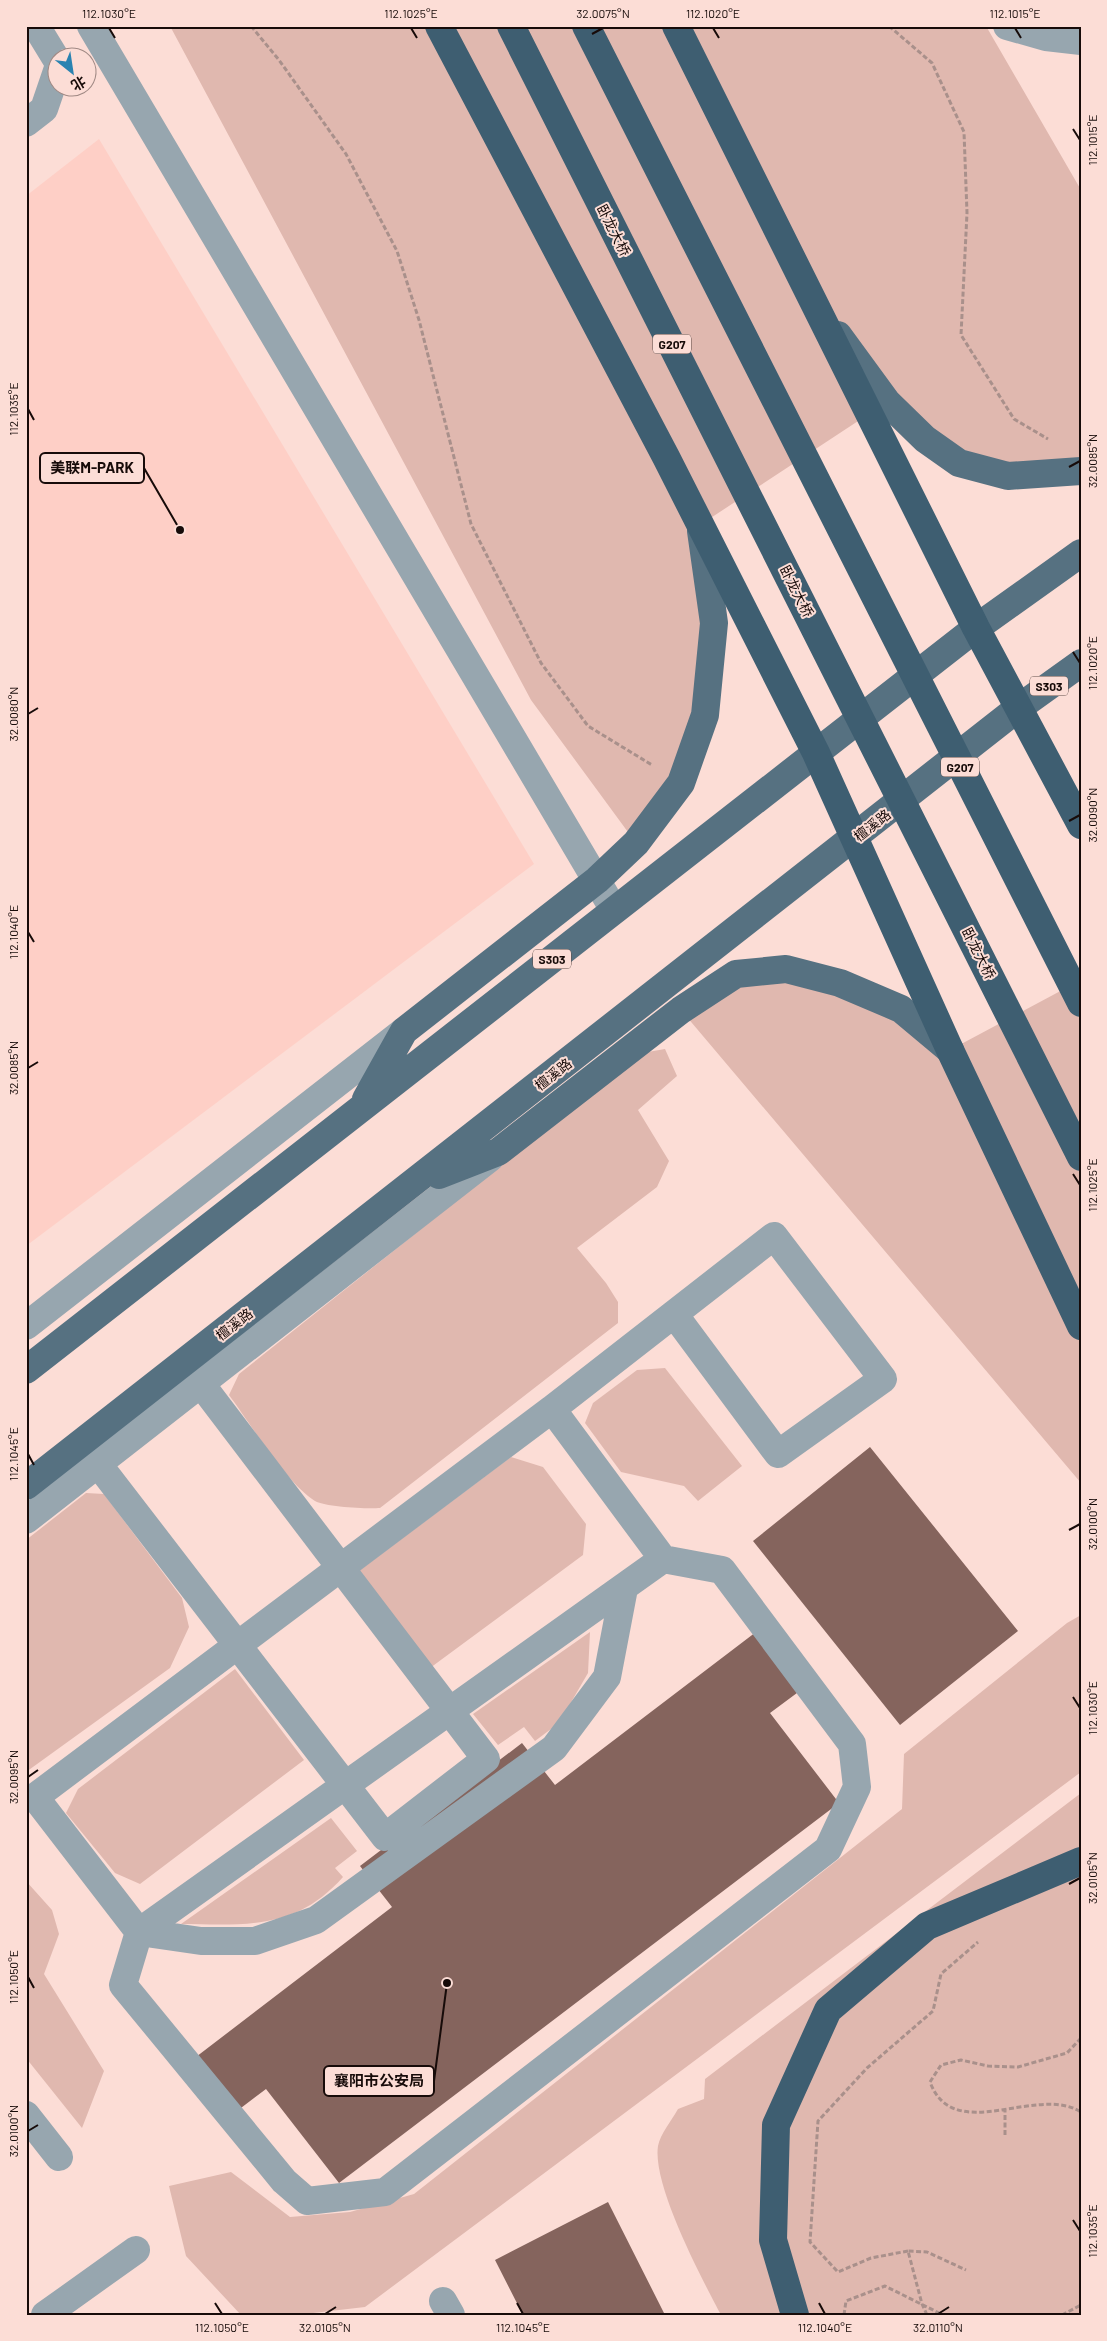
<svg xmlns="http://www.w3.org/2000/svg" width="1107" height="2341" viewBox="0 0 1107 2341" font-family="Barlow,'Noto Sans SC',sans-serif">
<rect width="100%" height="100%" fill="#fcddd6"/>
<path fill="#fecfc6" d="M99,139L534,864L26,1246V196Z"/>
<path fill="#e0b8af" d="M170,26H986L1081,190V471L959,463L887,402L700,525L705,715L636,843L531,700Z
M736,974L840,983L950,1050L1081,980V1483L681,1010Z
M665,1049L677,1076L638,1110L669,1161L657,1187L577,1248L606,1283L618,1302V1323L380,1508C366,1509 326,1507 315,1501C287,1484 250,1423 229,1395L239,1374L642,1053Z
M665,1368L742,1466L698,1501L684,1486L621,1472L585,1423L593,1403L637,1370Z
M511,1457L543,1467L586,1524L583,1555L430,1668L356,1573Z
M86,1493L104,1494L182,1598L189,1627L170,1668L26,1772V1540Z
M1081,1615V1772L365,2307L296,2315H241L186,2256L169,2186L231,2172L290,2217L350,2212L414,2194L902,1809L904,1754L1067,1623Z
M590,1632L588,1673L559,1723L535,1741L524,1727L498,1745L473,1714Z
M235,1669L304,1760L140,1884L115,1873L66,1813L78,1789Z
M1081,1793V2315H721C702,2279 652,2185 658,2146C660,2134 672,2120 678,2109L704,2099L705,2079Z
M331,1818L357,1851L335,1868L343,1877C296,1930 246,1925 181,1924Z
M26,1881L52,1910L59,1934L44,1974L104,2071L82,2128L26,2058Z"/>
<path fill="#85645d" d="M870,1447L1018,1631L900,1725L753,1541Z
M756,1632L801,1690L770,1713L839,1803L339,2183L266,2089L233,2114L192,2060L392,1907L360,1866L522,1743L555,1785Z
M608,2202L665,2315H523L495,2260Z"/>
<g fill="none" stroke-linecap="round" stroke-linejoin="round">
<path stroke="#a9908b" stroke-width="3" stroke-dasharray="5 2.5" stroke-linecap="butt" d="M251,26L279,60L346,154L397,251L419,320L471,524L541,663L588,726L652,765
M889,26L932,63L964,132L967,213L961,335L1014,419L1048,439
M1081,2038L1067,2053L1018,2067L988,2066L961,2060L941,2065L930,2082C954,2146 1036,2084 1081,2112
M1005,2135V2109
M908,2251L871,2258L838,2272L810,2242L818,2121L867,2068L933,2011L941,1974L978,1942
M844,2315L846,2301L885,2286L943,2315
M927,2315L922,2304L908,2251L927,2252L966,2270
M1062,2315L1081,2305"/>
<path stroke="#97a6af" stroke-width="28" d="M36,26L58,62
M91,26L614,910
M1007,26L1046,37L1081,41
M26,123L44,109L58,68
M26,1326L404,1031
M552,1409L663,1559L139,1932L35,1797Z
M552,1409L774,1236L883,1379L778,1454L674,1314
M98,1464L385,1837L486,1759L201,1384
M26,1520L490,1158
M624,1588L607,1677L554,1748L316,1920L255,1941H201L139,1932L123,1985L284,2181L307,2201L385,2192L828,1849L857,1787L852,1744L722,1570L663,1559
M26,2115L59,2157
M443,2301L451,2315
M45,2315L136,2250"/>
<path stroke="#567181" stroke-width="28" d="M838,335L887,402L925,439L959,463L1008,476L1081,471
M366,1099L404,1031L597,880L636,843L681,783L705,715L714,623L701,531
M439,1175L498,1152L681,1010L736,974L786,969L840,983L901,1009L950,1050
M26,1370L976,628L1081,553
M26,1486L1017,709L1081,663"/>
<path stroke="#3e5e71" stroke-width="28" d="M439,26L666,457L816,753L950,1050L1081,1326
M511,26L1081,1157
M586,26L1081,1003
M676,26L976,628L1081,825
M795,2315L773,2240L776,2125L828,2010L927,1926L1081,1861"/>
</g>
<path fill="none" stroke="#170b09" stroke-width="2" d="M109,28L115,38M411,28L417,38M713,28L719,38M1015,28L1021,38M592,34L603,28M1073,129L1080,140M28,409L34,420M1069,467L1080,461M1073,652L1080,663M28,714L38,708M1069,821L1080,815M28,932L34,942M28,1068L38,1062M1073,1174L1080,1185M28,1454L34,1465M1069,1530L1080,1524M1073,1697L1080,1708M28,1777L38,1770M1069,1884L1080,1878M28,1977L34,1988M28,2131L38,2125M1073,2220L1080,2231M215,2303L222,2314M517,2303L523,2314M819,2303L825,2314M325,2314L336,2307M938,2314L949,2307"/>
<g text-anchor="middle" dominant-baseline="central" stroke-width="4" stroke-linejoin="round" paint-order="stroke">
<g fill="#fcddd6" stroke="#5c4a46" stroke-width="1">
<rect x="653" y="334.5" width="38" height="19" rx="4"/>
<rect x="1030" y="676.5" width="38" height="19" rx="4"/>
<rect x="941" y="757.5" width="38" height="19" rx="4"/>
<rect x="533" y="949.5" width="38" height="19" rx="4"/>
</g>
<g font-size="12" font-weight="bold" fill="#170b09">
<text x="672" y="344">G207</text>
<text x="1049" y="686">S303</text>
<text x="960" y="767">G207</text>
<text x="552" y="959">S303</text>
</g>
<g font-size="14" fill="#170b09" stroke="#fcddd6">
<text transform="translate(614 230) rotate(63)">卧龙大桥</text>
<text transform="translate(797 591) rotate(63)">卧龙大桥</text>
<text transform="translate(872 825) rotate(-38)">檀溪路</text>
<text transform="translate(979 953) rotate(63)">卧龙大桥</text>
<text transform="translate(553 1074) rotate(-38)">檀溪路</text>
<text transform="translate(234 1324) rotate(-38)">檀溪路</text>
</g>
</g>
<path fill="none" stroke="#170b09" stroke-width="2" d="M180 530L144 468M447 1983L434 2081"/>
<g fill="#170b09" stroke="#fcddd6" stroke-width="2">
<circle cx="180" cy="530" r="5"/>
<circle cx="447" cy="1983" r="5"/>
</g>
<g fill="#fcddd6" stroke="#170b09" stroke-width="2">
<rect x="40" y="453" width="104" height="30" rx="5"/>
<rect x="324" y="2066" width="110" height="30" rx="5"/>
</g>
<g font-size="15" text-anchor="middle" font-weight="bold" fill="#170b09">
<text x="92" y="473">美联M-PARK</text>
<text x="379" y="2086">襄阳市公安局</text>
</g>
<rect width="1107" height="2341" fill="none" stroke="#fcddd6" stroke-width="55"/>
<g transform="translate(72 72) rotate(150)"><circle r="24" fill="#fcddd6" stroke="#a08984"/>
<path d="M0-4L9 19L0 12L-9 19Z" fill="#2a83b1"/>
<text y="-8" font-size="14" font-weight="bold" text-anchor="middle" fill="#170b09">北</text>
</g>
<rect x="28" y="28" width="1052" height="2286" fill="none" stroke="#170b09" stroke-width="2"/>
<g font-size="12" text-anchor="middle" fill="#170b09">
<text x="109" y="18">112.1030°E</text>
<text x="411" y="18">112.1025°E</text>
<text x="603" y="18">32.0075°N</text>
<text x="713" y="18">112.1020°E</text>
<text x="1015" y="18">112.1015°E</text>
<text transform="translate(1093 140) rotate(-90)" y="4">112.1015°E</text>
<text transform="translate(14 409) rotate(-90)" y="4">112.1035°E</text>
<text transform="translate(1093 461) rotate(-90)" y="4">32.0085°N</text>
<text transform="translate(1093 663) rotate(-90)" y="4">112.1020°E</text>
<text transform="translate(14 714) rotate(-90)" y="4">32.0080°N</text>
<text transform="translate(1093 815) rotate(-90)" y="4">32.0090°N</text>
<text transform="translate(14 932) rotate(-90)" y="4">112.1040°E</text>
<text transform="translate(14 1068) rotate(-90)" y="4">32.0085°N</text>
<text transform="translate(1093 1185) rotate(-90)" y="4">112.1025°E</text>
<text transform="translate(14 1454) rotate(-90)" y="4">112.1045°E</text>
<text transform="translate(1093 1524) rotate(-90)" y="4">32.0100°N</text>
<text transform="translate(1093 1708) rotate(-90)" y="4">112.1030°E</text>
<text transform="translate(14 1777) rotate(-90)" y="4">32.0095°N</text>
<text transform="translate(1093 1878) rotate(-90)" y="4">32.0105°N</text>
<text transform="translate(14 1977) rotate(-90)" y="4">112.1050°E</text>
<text transform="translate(14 2131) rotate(-90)" y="4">32.0100°N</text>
<text transform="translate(1093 2231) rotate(-90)" y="4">112.1035°E</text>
<text x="222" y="2332">112.1050°E</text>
<text x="325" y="2332">32.0105°N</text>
<text x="523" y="2332">112.1045°E</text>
<text x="825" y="2332">112.1040°E</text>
<text x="938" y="2332">32.0110°N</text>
</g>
</svg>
